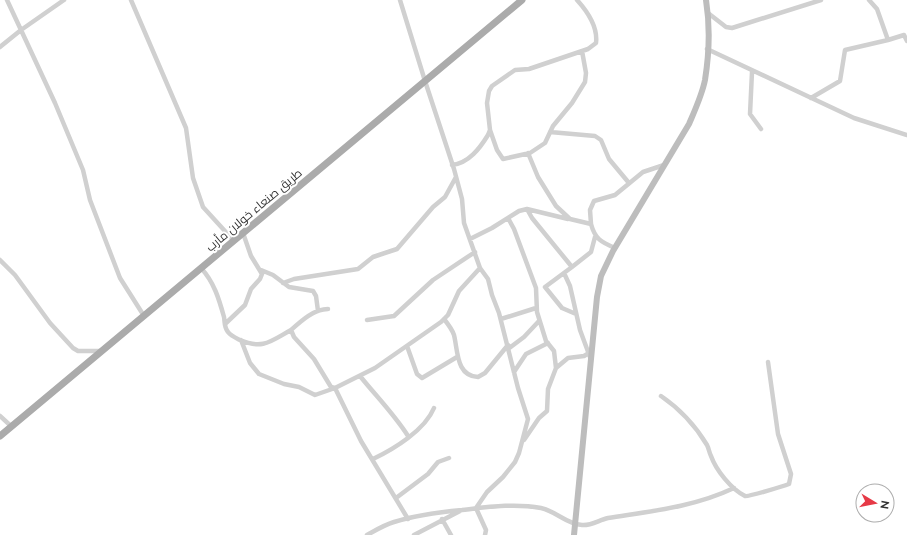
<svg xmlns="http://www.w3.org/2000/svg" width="907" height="535" viewBox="0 0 907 535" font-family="Raleway,Cairo,sans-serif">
<rect width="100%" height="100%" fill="#fff"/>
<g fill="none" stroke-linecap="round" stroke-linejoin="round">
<path stroke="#d0d0d0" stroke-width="4.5" d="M7,0L21,30L64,0
M131,0L186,128L193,178L203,207L234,241
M708,13L726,27L732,28L821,0
M888,40L904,35L907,41
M0,47L21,30L55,103L83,170L90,200L120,278L144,316
M707,49L854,118L907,135
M752,72L750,114L761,129
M811,98L840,81L845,50L888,40L877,9L869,0
M490,130L497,150L503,159L530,153L545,143L553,126L572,103L585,82L586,73L582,51
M550,132L595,136L601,140L609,159L629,183
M528,153L538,177L556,206L570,219L591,224C595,239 601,242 615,248
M452,165C469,163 480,148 488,135L490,130L487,103L489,91L492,86L515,70L529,69L588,49L596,43C598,27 587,11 577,0
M527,209L532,218L572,267L591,252L595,237
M508,218L514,229L536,288L537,312L546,341L554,351L556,368L548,389L547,411L539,418L524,440
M591,224L590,210L594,201L615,195L643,172L664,165
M470,239L492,228L519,211L527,209L568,219
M0,260L15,275L50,323L73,348L78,351H101
M572,267L545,287L562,308L576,314
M201,268C214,282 219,299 224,317C225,323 224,327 228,332C231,336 236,338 240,340C263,350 271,341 291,330L294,337L314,359L331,387L335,388L375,368L441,322L448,315L459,291L480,268L464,223L462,199L454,169L425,81L400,0
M480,268L488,279L492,295L499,313L518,388L528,419L519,453L515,462L503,477L487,492L476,508L486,530L485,535
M261,270L273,275L289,287L313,291L316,296L318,311
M564,273L570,286L580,330L590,357
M283,283L294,279L358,269L373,257L397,249L433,207L445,197L456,177
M444,319C448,324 452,329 454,335C458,351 456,376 478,377L485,373L508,345
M501,319L536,308
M367,320L394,316L433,280L475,252
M225,324L245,305L251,289L260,279L262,274L251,256L243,233
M291,330C301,321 314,309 328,309
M241,340L250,363L259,374L284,384L299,387L315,395L335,388L361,441L408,519
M407,346L417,374L422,378L457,357
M508,349L524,337L539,321
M556,368L568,358L584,356L589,353
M514,372L526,354L548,343
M360,376C376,396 394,414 408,436
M661,396C680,409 695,425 707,445C709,449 709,452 711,456C716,470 731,489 745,496C748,497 784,486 789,484L791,474L778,434L768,362
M0,416L12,427
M373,459C394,449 425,430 434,408
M396,498L428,474L438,462L449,458
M442,519L451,535
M367,535C376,530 384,525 394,522C416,515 440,512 462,510C488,507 515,503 541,508C556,511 566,524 582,525C591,526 599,520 608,518C652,511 694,507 734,488
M414,535L460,511"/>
<path stroke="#bdbdbd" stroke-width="6" d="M574,535L597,297L601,276L613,251L689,124C695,110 702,95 705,80C709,55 710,25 706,0"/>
<path stroke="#ababab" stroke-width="7" d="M0,436L522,0"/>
</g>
<g text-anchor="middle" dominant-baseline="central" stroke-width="4" stroke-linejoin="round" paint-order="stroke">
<g font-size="12" fill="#333" stroke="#fff">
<text transform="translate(254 210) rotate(-40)">طريق صنعاء خولان مأرب</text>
</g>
</g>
<g transform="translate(875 503) rotate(100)"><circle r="19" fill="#ffffff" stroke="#adadad"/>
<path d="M0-3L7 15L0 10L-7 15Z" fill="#e63946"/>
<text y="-6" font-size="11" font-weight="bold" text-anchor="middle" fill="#333333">N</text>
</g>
</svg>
